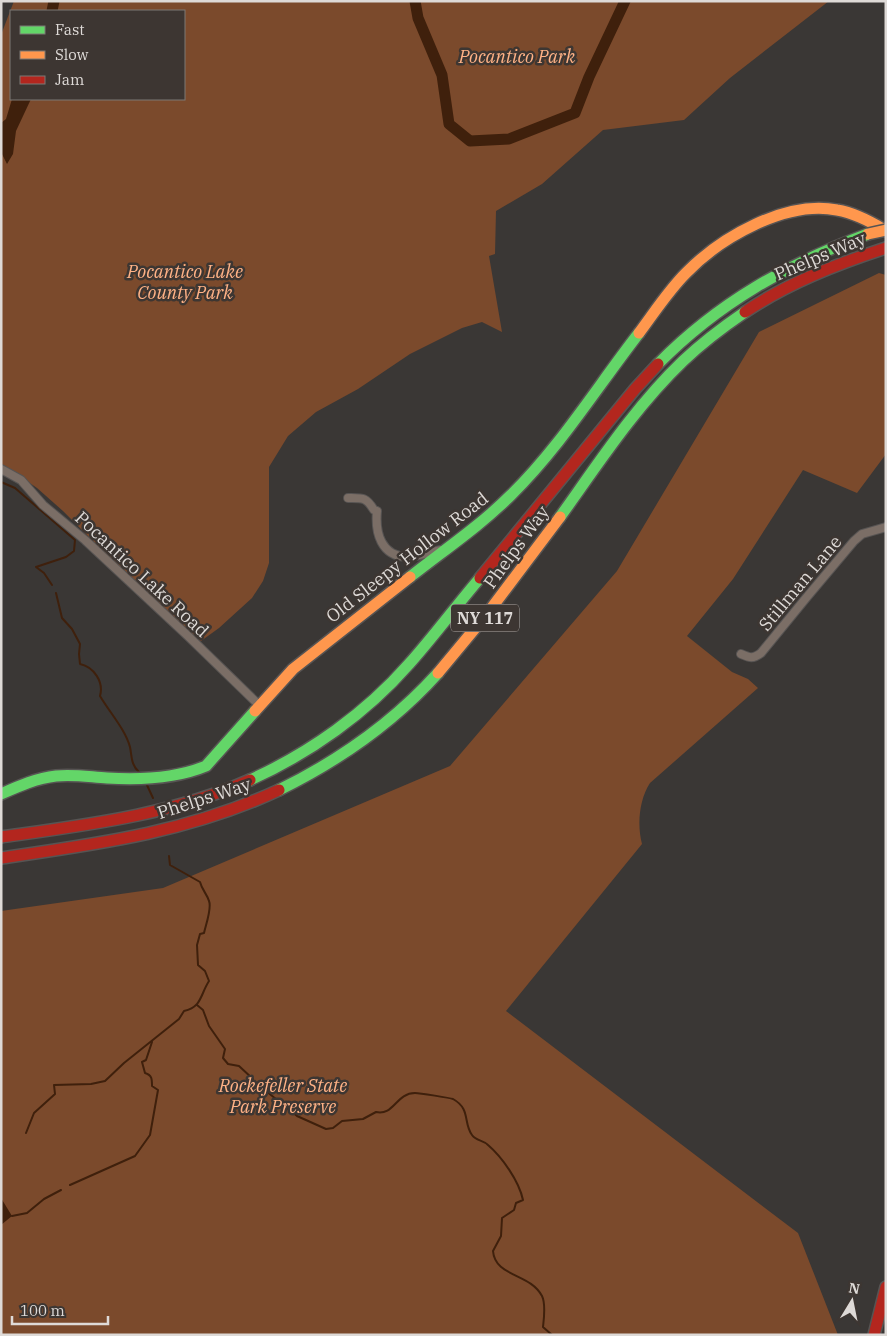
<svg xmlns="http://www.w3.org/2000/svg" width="887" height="1336" viewBox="0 0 887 1336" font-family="'IBM Plex Serif',serif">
<rect width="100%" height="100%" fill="#3a3735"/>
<path fill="#7b4a2c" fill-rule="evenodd" d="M14,1H829L730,78L684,120L603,130L542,184L496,211L495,254L489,256L502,332L482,322L462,328L410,354L358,389L316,412L288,436L269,467V563L263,581L252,598L219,628L201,641L131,583L107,555L63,511L37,488L11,470L1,475V35ZM11,11H184V99H11Z
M879,273L886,275V454L857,493L803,470L733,579L687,636L732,672L748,679L758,688L650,783C639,800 637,825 642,844L506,1011L798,1233L838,1335H1V911L163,888L450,766L617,571L759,332Z"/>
<path fill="#3f200c" d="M12,99H31L16,131L13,154L7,164L1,152V123L6,119Z
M1,1198L12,1216L1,1225Z"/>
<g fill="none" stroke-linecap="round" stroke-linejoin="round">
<path stroke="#3f200c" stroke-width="2" d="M1,482L15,488L75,540L74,551L66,557L36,567L44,573L52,585
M56,593L62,618L72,629L80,644L79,654L80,664C94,667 104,682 100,696C110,713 125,729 130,747C132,757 131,765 139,772
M146,783L153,798
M197,1005L203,1010L209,1026L225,1049L223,1058L228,1064L239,1066L253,1079
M266,1091L297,1116L326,1129L333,1128L342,1121L363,1119L376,1112C394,1116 396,1093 415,1093C420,1093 450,1098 453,1099C471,1109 463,1123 472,1135C476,1141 483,1140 488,1145C502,1157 519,1181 523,1200L516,1203L514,1210L502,1218L501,1236L493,1251C495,1277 530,1273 542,1296C546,1304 544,1318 543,1327L552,1335
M26,1133L34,1113L55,1094L54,1085L91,1084L105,1081L124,1063L179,1019L184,1011C202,1007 200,995 209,981L205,971L198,965L197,945L200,934L204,933C206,924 212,908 209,901C207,894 202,890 200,882L170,865L169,856
M70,1185L135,1156L150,1135L158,1090L152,1086C152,1079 152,1075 145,1073L142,1062L146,1060L152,1042
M12,1216L27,1213L44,1199L61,1190"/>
<path stroke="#3f200c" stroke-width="11" d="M415,1L418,18L442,75L449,124L470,141L509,139L575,113L589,77L625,1
M52,11L54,1"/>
<defs>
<path id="street" d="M1,469L21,480L43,505L85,540L188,636L259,705
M348,498C363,498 366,497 374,510L377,511C375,533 381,556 407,557C418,557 430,552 441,550
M741,654C750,658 753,659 761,653L806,598L854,541L862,534L886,527"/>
<path id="fast" d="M658,364C719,302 788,264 868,234
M560,517C598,464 635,407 683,361C702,343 723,327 745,312
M410,577C444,550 480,526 511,495C560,447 597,387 639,333
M250,780C310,753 366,713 409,664C434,636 456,606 480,578
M279,790C338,761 393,723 438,673
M1,794C19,786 37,778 56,776C73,774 90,777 107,778C140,780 175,779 206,766L255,711"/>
<path id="slow" d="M639,333C654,313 668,291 686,273C721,237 786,200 837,210C855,213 870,221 886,231
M438,673L487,614L560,517
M255,711L293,669L410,577"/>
<path id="jam" d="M745,312C788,283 837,264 886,248
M480,578L635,389L658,364
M1,837C86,825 171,815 250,780
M1,858C98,844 189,832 279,790
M874,1335L886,1287"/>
</defs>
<use href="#street" stroke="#575453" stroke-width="10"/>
<use href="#fast" stroke="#575453" stroke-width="14"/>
<use href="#slow" stroke="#575453" stroke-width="14"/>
<use href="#jam" stroke="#575453" stroke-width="14"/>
<use href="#street" stroke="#7b6e66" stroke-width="8"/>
<use href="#fast" stroke="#63d668" stroke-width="11"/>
<use href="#slow" stroke="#ff974d" stroke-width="11"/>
<use href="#jam" stroke="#b3261e" stroke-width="11"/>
<defs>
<path id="slow-bridge" d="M868,234L886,230"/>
</defs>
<use href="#slow-bridge" stroke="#575453" stroke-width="14" stroke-linecap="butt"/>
<use href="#slow-bridge" stroke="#ff974d" stroke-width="11"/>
</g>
<g text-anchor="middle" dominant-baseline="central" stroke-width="5" stroke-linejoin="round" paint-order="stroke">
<rect fill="#3d3632" stroke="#aea9a6" stroke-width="1" x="451" y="604.5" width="68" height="27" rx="4"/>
<g font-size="16" font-weight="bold" fill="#dedad7">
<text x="485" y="618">NY 117</text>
</g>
<g font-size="18" font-style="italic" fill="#ffb286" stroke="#3d3632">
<text x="517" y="56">Pocantico Park</text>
<text x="185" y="271">Pocantico Lake<tspan x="185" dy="21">County Park</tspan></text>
<text x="283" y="1085">Rockefeller State<tspan x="283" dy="21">Park Preserve</tspan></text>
</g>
<g font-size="18" fill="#dedad7" stroke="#3d3632">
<text transform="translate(820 256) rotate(-23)">Phelps Way</text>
<text transform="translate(516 547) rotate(-54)">Phelps Way</text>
<text transform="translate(407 557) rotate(-38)">Old Sleepy Hollow Road</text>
<text transform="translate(142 574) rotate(43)">Pocantico Lake Road</text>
<text transform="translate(800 583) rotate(-50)">Stillman Lane</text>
<text transform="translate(204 798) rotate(-18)">Phelps Way</text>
</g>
</g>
<rect width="887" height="1336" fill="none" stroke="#dedad7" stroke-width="5"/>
<rect x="10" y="10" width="175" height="90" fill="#3d3632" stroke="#7d7874"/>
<rect x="20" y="26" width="25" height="8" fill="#63d668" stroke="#7d7874"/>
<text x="55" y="35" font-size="15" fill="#dedad7">Fast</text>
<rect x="20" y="51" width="25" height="8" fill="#ff974d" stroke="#7d7874"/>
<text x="55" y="60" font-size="15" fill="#dedad7">Slow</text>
<rect x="20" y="76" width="25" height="8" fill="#b3261e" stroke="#7d7874"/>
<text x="55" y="85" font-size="15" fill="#dedad7">Jam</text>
<g transform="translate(852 1301) rotate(10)" stroke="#3d3632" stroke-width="4" paint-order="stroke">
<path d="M0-4L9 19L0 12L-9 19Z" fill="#dedad7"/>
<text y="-8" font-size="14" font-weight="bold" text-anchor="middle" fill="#dedad7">N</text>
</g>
<path d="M12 1316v8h96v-8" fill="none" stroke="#dedad7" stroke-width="2.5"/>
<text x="20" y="1316" font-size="15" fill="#dedad7" stroke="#3d3632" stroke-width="4" paint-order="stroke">100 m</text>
</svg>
